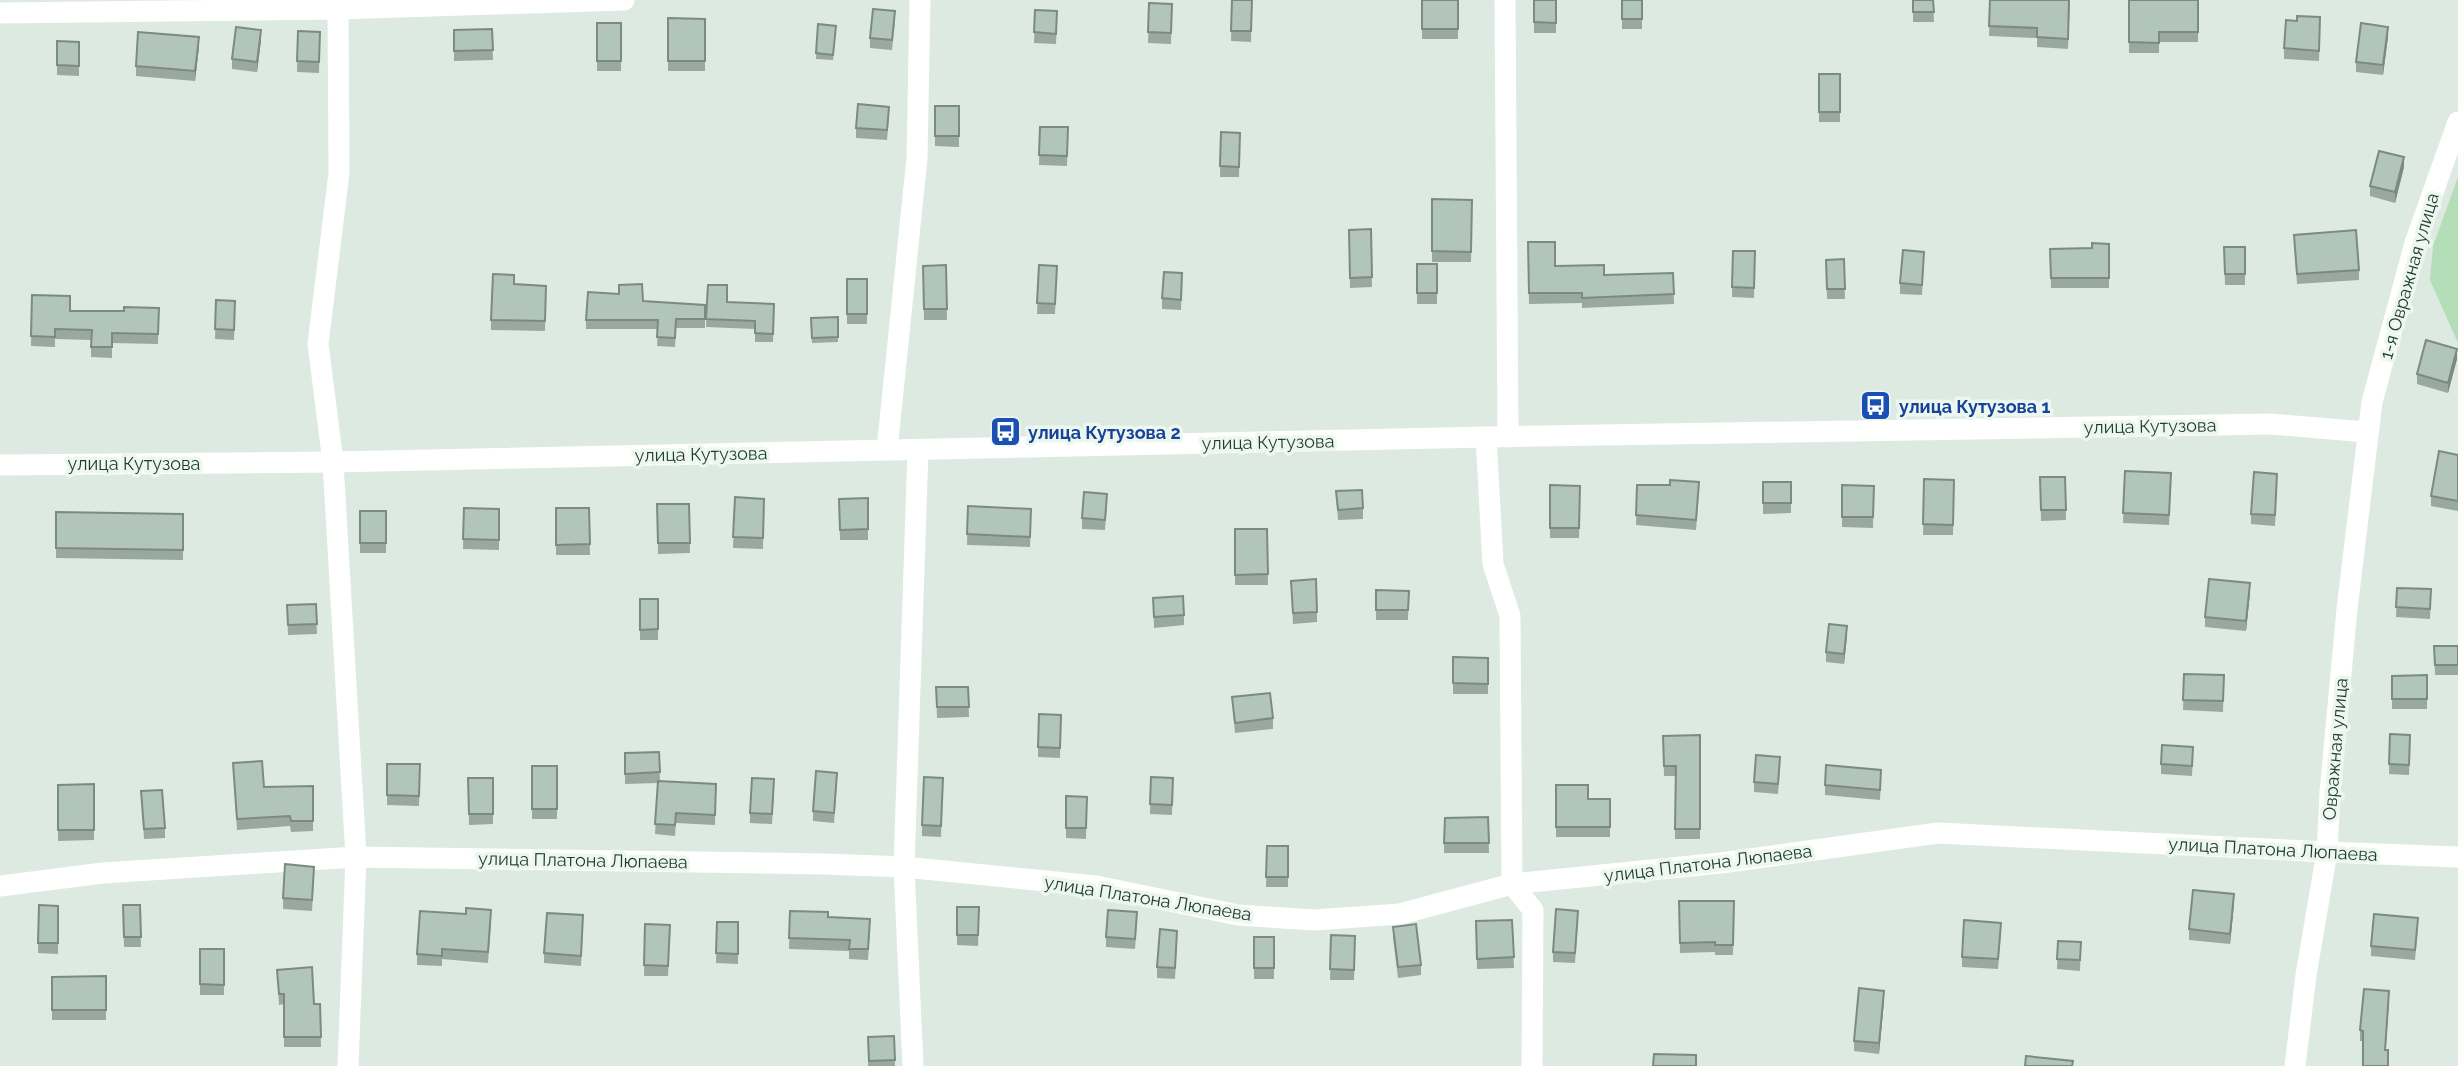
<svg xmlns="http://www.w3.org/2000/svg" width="2458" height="1066" viewBox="0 0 2458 1066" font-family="Raleway,sans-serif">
<rect width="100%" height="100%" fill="#ddeae2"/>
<path fill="#b3deb7" d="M2458,177V343L2430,280L2433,246Z"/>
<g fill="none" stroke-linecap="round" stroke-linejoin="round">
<path stroke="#fff" stroke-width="21" d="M338,0L339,173L318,344L333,462L356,857L348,1066
M1505,0L1508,437
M0,13L338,9L624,0
M1486,437L1493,564L1510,616L1512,884L1533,910L1532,1066
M887,450L917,158L920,0
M0,886L103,873L356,857L825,864L904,867L1096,886L1238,915L1314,920L1400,914L1512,884L1721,863L1938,833L2327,852L2306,975L2295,1066
M913,1066L904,867L918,450"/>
<path stroke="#fff" stroke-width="21" d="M2458,122L2415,243L2372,402L2347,609L2330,792L2327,852L2458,857
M0,465L333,462L1486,437L2270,424L2367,432"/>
</g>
<path fill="#99a9a0" d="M1232,0H1252L1251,42L1231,41Z
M1422,0H1458V39H1422Z
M1534,0H1556V33H1534Z
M1622,0H1642V29H1622Z
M1913,0H1933L1934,22H1913Z
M1990,0H2070L2068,49L2037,47V38L1989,36Z
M2129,0H2198V42H2159V53H2129Z
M1149,3L1172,4L1171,44L1148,43Z
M1035,10L1057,22L1056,44L1034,43Z
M668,18L705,19V71H668Z
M2297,21L2320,28L2319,61L2284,59V48Z
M895,22L892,50L870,48V38Z
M597,23H621V71H597Z
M818,24L836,26L833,60L816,59Z
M492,29L493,60L454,61V30Z
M298,31L320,32L319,73L297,72Z
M2388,37L2383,75L2356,72V62Z
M261,40L257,72L232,69V59Z
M57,41L79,42V76L57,75Z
M199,47L195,81L136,76V66Z
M1819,74H1840V122H1819Z
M935,106H959V147L935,146Z
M889,117L887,140L856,138V128Z
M1040,127H1068L1067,166L1039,165Z
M1221,132L1240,133L1239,177H1220Z
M2404,167L2395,203L2370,196V186Z
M1432,199L1472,200L1471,262H1432Z
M1371,229L1372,287L1350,288L1349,230Z
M2294,235L2359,270V280L2297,284Z
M1528,242L1555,266L1604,275L1673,273L1674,304L1582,308V303L1529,304Z
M2109,244V288H2051L2050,249L2092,248Z
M2224,247H2245V285H2225Z
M1733,251H1755L1754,298L1732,297Z
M1844,259L1845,299H1827L1826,260Z
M1924,262L1922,295L1900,294V283Z
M1417,264H1437V304H1417Z
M946,265L947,320H924L923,266Z
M1039,265L1057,266L1055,314H1037Z
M1182,273L1181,310L1162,309V298Z
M847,279H867V324H847Z
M708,285L727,302L774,304L773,342H755V329L706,327Z
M546,286L545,331L491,330V320Z
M32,295L70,311H124L159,308L158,344L112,343V358L91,357V340L55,339V347L31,346Z
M216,300L235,301L234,340L215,339Z
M643,301L705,305V328H676L675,347L657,346L658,329H586V320Z
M838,317V342L812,343L811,318Z
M2457,359L2448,393L2417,384V374Z
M2458,455V511L2431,506V496Z
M2125,471L2171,484L2169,525L2123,523Z
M2040,477H2065L2066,520L2041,521Z
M1924,479L1954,480L1953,535H1923Z
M1763,482H1791V513L1763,514Z
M2277,484L2275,526L2251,524V514Z
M1550,485L1580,486L1579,538H1550Z
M1637,485L1699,492L1696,530L1636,525Z
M1842,485L1874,486L1873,528L1842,527Z
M1336,491L1363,508V519L1338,520Z
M735,497L764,499L763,549L733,548Z
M868,498V540H840L839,499Z
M657,504H689L690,553L658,554Z
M1107,504L1105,530L1082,529V518Z
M968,506L1031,520L1030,547L967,545Z
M464,508L499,509V550L463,549Z
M556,508H589L590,555H556Z
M360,511H386V553H360Z
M56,512L183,514V560L56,558Z
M1235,529H1267L1268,585H1235Z
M1291,581L1317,612V622L1293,624Z
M2397,588L2431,589L2430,619L2396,617Z
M1376,590L1409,591L1408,620H1376Z
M2250,593L2246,631L2205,627V617Z
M1153,598L1184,615V625L1154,628Z
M640,599H658V640H640Z
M316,604L317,634L288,635L287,605Z
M1847,636L1844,664L1826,662V652Z
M2434,646H2458V675H2435Z
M1453,657L1488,658V694H1453Z
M2184,674L2224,675L2223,712L2183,710Z
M2427,675V709H2392V676Z
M936,687H968L969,717L937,718Z
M1232,697L1273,718V729L1235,733Z
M1061,715L1060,758L1038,757V747Z
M2390,734L2410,735L2409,775L2389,774Z
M1700,735V839H1675V776H1664L1663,736Z
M659,752L660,781L716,784L715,825L676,823L675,836L655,834L658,783L625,784V753Z
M2193,758L2192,776L2161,774V764Z
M233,763L264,787L313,786V831L291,832L290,826L237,830Z
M387,764H420L419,806L387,805Z
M532,766H557V819H532Z
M1780,767L1778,794L1754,792V782Z
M1151,777L1173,778L1172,815L1150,814Z
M468,778H493V824L469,825Z
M943,778L941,837L922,836V825Z
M1881,781L1880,800L1825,795V785Z
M837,783L834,823L813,821V811Z
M94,784V840L58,841V785Z
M1556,785L1588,799H1610V837H1556Z
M774,789L772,824L750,823V813Z
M141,791L165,828V838L144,839Z
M1066,796L1087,797L1086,839L1066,838Z
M1488,817L1489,853H1444V843Z
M1267,846H1288V887H1266Z
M314,877L312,911L283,909V898Z
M1679,901H1734L1733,955H1715V952L1680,953Z
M2234,904L2230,944L2189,940V929Z
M39,905L58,906V954L38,953Z
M123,905H140L141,947H124Z
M957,907H979L978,946L957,945Z
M790,911L828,917L870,929L868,960L849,959V951L789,949Z
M491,920L488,963L442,959V966L417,965V954Z
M1512,920L1514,968L1477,969L1476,921Z
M1578,921L1575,963L1553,962V952Z
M717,922H738V964L716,963Z
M1137,922L1135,949L1106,947V937Z
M645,924L670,925L668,976H644Z
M583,926L581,966L544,963V953Z
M1393,927L1421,965V975L1398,978L1393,937Z
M2418,928L2415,960L2371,956V946Z
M2001,933L1998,969L1962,967V957Z
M1331,935L1355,936L1354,980H1330Z
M1254,937H1274V979H1254Z
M1177,941L1175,979L1157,978V967Z
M2058,941L2081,942L2080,971L2057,969Z
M200,949H224V995H200Z
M277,970L314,1004H320L321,1047H284V1004L279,1005Z
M106,976V1020H52V977Z
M1884,1001L1879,1054L1854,1051V1041Z
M2389,1002L2385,1050L2363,1041H2360V1030Z
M894,1036L895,1066H868V1037Z"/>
<path fill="#7d8a82" d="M2388,27V37L2383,75V65Z
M261,30V40L257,72V62Z
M199,37V47L195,81V71Z
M2404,157V167L2395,203V192Z
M2457,349V359L2448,393V383Z
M2250,583V593L2246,631V621Z
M1847,626V636L1844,664V654Z
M2234,894V904L2230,944V934Z
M1884,991V1001L1879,1054V1043Z
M2389,991V1002L2385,1060V1050Z"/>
<path fill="#b2c5ba" stroke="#7d8a82" stroke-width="2" d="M1232,0H1252L1251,31H1231Z
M1422,0H1458V29H1422Z
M1534,0H1556V23L1534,22Z
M1622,0H1642V19H1622Z
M1913,0H1933L1934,12H1913Z
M1990,0H2069L2068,39L2037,37V28L1989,26Z
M2129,0H2198V32H2159V43L2129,42Z
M1149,3L1172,4L1171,33L1148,32Z
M873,9L895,11L892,40L870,38Z
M1035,10L1057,11L1056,34L1034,32Z
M2297,16L2320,17L2319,51L2284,48L2286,20L2297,21Z
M668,18L705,19V61H668Z
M597,23H621V61H597Z
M2361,23L2388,27L2383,65L2356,62Z
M818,24L836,26L833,55L816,53Z
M236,27L261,30L257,62L232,59Z
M492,29L493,50L454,51V30Z
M298,31L320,32L319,62L297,61Z
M138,32L199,37L195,71L136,66Z
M57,41L79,42V66L57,65Z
M1819,74H1840V112H1819Z
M858,104L889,107L887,130L856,128Z
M935,106H959V136H935Z
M1040,127H1068L1067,156L1039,155Z
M1221,132L1240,133L1239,167L1220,166Z
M2379,151L2404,157L2395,192L2370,186Z
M1432,199L1472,200L1471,252L1432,251Z
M1371,229L1372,277L1350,278L1349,230Z
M2356,230L2359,270L2297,274L2294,235Z
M1528,242H1555V266L1604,265V275L1673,273L1674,294L1582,298V293H1529Z
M2092,243L2109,244V278H2051L2050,249L2092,248Z
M2224,247H2245V274H2225Z
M1903,250L1924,252L1922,285L1900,283Z
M1733,251H1755L1754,288L1732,287Z
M1844,259L1845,289H1827L1826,260Z
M1417,264H1437V293H1417Z
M946,265L947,309H924L923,266Z
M1039,265L1057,266L1055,304L1037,303Z
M1164,272L1182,273L1181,300L1162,298Z
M493,274L514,275V284L546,286L545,321L491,320Z
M847,279H867V314H847Z
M642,284L643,301L705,305V319H676L675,338L657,337L658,320H586L588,292L619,294V285Z
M708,285H727V302L774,304L773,334L755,333V321L706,319Z
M32,295L70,296V311H124V307L159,308L158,334L112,333V347H91L92,330L55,329V337L31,336Z
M216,300L235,301L234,330L215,329Z
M838,317V337L812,338L811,318Z
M2426,340L2457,349L2448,383L2417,374Z
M2439,451L2458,455V501L2431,496Z
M2125,471L2171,473L2169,515L2123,513Z
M2254,472L2277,474L2275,515L2251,514Z
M2040,477H2065L2066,510H2041Z
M1924,479L1954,480L1953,525L1923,524Z
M1670,480L1699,482L1696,520L1636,515L1637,485H1670Z
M1763,482H1791V503H1763Z
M1550,485L1580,486L1579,528H1550Z
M1842,485L1874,486L1873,517H1842Z
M1362,490L1363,508L1338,510L1336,491Z
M1084,492L1107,494L1105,520L1082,518Z
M735,497L764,499L763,538L733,537Z
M868,498V529L840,530L839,499Z
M657,504H689L690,543H658Z
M968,506L1031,509L1030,537L967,534Z
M464,508L499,509V540L463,539Z
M556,508H589L590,544L556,545Z
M360,511H386V543H360Z
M56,512L183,514V550L56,548Z
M1235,529H1267L1268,574L1235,575Z
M1316,579L1317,612L1293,613L1291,581Z
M2209,579L2250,583L2246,621L2205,617Z
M2397,588L2431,589L2430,609L2396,607Z
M1376,590L1409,591L1408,610H1376Z
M1183,596L1184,615L1154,617L1153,598Z
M640,599H658V629L640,630Z
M316,604L317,624L288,625L287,605Z
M1829,624L1847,626L1844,654L1826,652Z
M2434,646H2458V665H2435Z
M1453,657L1488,658V684L1453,683Z
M2184,674L2224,675L2223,701L2183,700Z
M2427,675V699H2392V676Z
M936,687H968L969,707H937Z
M1270,693L1273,718L1235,723L1232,697Z
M1039,714L1061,715L1060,748L1038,747Z
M2390,734L2410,735L2409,765L2389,764Z
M1700,735V829H1675L1676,766H1664L1663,736Z
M2162,745L2193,747L2192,766L2161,764Z
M659,752L660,772L625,774V753Z
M1756,755L1780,757L1778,784L1754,782Z
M262,761L264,787L313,786V821H291L290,816L237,819L233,763Z
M387,764H420L419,796L387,795Z
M1826,765L1881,770L1880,790L1825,785Z
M532,766H557V809H532Z
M816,771L837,773L834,813L813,811Z
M924,777L943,778L941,826L922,825Z
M1151,777L1173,778L1172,805L1150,804Z
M468,778H493V814H469Z
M752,778L774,779L772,814L750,813Z
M658,781L716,784L715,815L676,813L675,825L655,824Z
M94,784V830H58V785Z
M1556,785H1588V799H1610V827H1556Z
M162,790L165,828L144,829L141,791Z
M1066,796L1087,797L1086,828H1066Z
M1488,817L1489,843H1444L1445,818Z
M1267,846H1288V877H1266Z
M285,864L314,867L312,900L283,898Z
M2193,890L2234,894L2230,934L2189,929Z
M1679,901H1734L1733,945H1715V942L1680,943Z
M39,905L58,906V943H38Z
M123,905H140L141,937H124Z
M957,907H979L978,935H957Z
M466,908L491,910L488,952L442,949V956L417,954L420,911L466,914Z
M1556,909L1578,911L1575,953L1553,952Z
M1108,910L1137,912L1135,939L1106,937Z
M790,911L828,912V917L870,919L868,949H849L850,940L789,938Z
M547,913L583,915L581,956L544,953Z
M2374,914L2418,918L2415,950L2371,946Z
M1512,920L1514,957L1477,959L1476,921Z
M1964,920L2001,923L1998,959L1962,957Z
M717,922H738V954L716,953Z
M645,924L670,925L668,966L644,965Z
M1416,924L1421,965L1398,967L1393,927Z
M1160,929L1177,931L1175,968L1157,967Z
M1331,935L1355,936L1354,970L1330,969Z
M1254,937H1274V968H1254Z
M2058,941L2081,942L2080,960L2057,959Z
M200,949H224V985L200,984Z
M312,967L314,1004H320L321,1037H284V994H279L277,970Z
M106,976V1010H52V977Z
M1859,988L1884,991L1879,1043L1854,1041Z
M2364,989L2389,991L2385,1050H2388V1066H2363V1031L2360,1030Z
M894,1036L895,1060L869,1061L868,1037Z
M1654,1054L1696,1055V1066H1653Z
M2026,1056L2073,1061L2072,1066H2025Z"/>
<defs>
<symbol id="bus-square" viewBox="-11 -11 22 22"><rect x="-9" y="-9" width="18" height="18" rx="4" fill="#1a4fb4" stroke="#edf7f0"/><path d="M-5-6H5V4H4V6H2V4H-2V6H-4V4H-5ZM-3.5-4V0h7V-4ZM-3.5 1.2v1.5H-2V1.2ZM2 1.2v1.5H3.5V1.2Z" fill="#fff"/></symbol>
</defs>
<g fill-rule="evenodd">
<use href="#bus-square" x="1858" y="388" width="35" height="35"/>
<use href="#bus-square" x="988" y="414" width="35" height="35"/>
</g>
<g text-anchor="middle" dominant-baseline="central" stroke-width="7" stroke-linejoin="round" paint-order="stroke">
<g font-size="18" fill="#1d3b2d" stroke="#edf7f0">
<text transform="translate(2409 276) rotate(-74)">1-я Овражная улица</text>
<text transform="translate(2150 426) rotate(-1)">улица Кутузова</text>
<text transform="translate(1268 442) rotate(-1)">улица Кутузова</text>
<text transform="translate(701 454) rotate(-1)">улица Кутузова</text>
<text x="134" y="463">улица Кутузова</text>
<text transform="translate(2335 749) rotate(-85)">Овражная улица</text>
<text transform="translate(2273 849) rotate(3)">улица Платона Люпаева</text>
<text transform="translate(583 860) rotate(1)">улица Платона Люпаева</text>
<text transform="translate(1708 863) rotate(-7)">улица Платона Люпаева</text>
<text transform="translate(1148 898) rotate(9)">улица Платона Люпаева</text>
</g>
<g font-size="18" font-weight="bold" fill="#164399" stroke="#edf7f0" text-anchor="start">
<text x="1899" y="406">улица Кутузова 1</text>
<text x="1028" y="432">улица Кутузова 2</text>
</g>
</g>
</svg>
